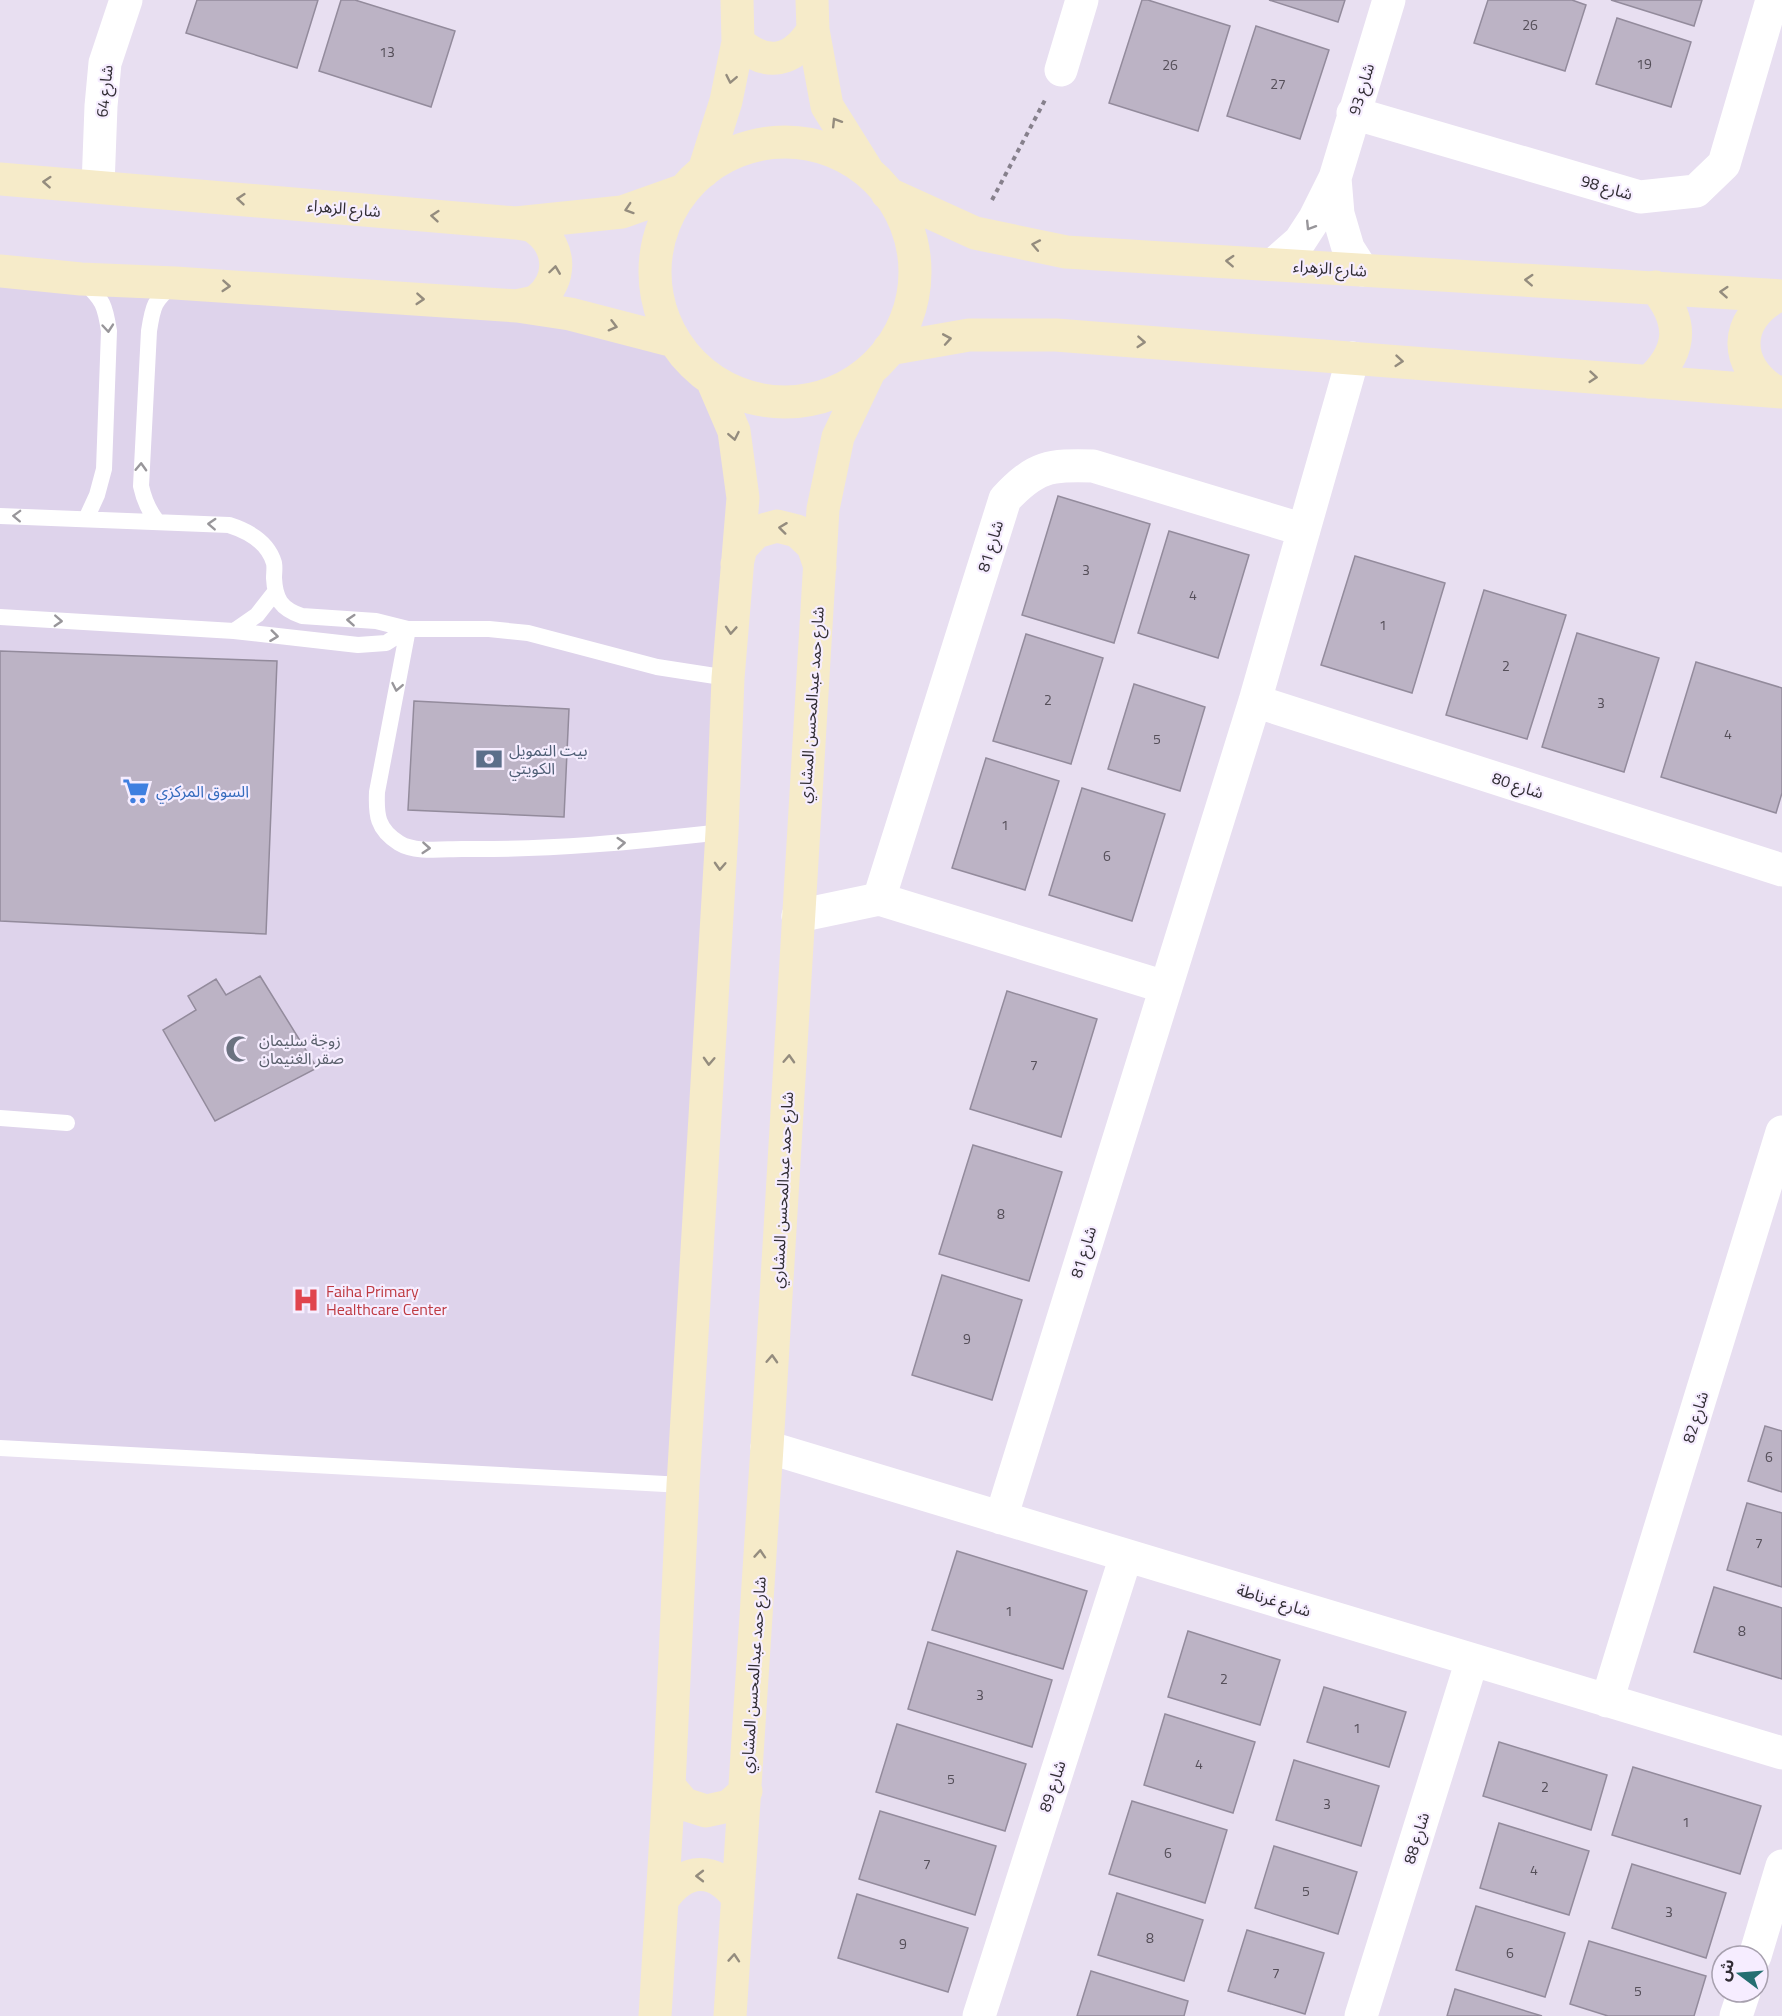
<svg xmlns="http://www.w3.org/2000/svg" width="1782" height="2016" viewBox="0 0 1782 2016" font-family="'Titillium Web','Noto Sans Arabic',sans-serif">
<rect width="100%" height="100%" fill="#e8dff1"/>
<path fill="#ded3eb" d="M0,267L517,306L674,341L691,363L713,382L734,431L683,1485L0,1448Z"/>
<path fill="#bcb3c5" stroke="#938b9c" stroke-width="1.5" d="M197,0H318L297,68L186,33Z
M341,0H355L455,31L431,107L319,71Z
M1142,0H1148L1230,26L1198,131L1109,103Z
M1269,0H1345L1338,22Z
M1488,0H1572L1586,5L1565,71L1474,43Z
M1611,0H1702L1694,26Z
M1617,18L1691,42L1671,107L1596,84Z
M1256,26L1329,50L1300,139L1227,116Z
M1058,496L1150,524L1114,643L1022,615Z
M1169,531L1249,555L1218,658L1138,633Z
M1355,556L1445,583L1412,693L1321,665Z
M1484,590L1566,615L1527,739L1446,715Z
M1577,633L1659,658L1624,772L1542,747Z
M1026,634L1103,658L1071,764L993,741Z
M0,651L277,661L266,934L0,921Z
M1696,662L1782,688V793L1776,813L1661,777Z
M1134,684L1205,707L1180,791L1108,769Z
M414,701L569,709L564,817L408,810Z
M986,758L1059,781L1025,890L952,868Z
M1082,788L1165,814L1132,921L1049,895Z
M260,976L317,1068L215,1121L163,1030L196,1010L188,996L216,979L226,995Z
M1007,991L1097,1019L1061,1137L970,1109Z
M973,1145L1062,1172L1029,1281L939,1254Z
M942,1275L1022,1300L992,1400L912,1375Z
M1765,1426L1782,1431V1492L1748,1481Z
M1747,1503L1782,1513V1587L1727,1570Z
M957,1551L1087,1591L1063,1669L932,1630Z
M1714,1587L1782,1608V1679L1694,1652Z
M1188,1631L1280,1660L1260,1725L1168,1697Z
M928,1642L1052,1680L1032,1747L908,1709Z
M1324,1687L1406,1712L1389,1767L1307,1742Z
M1165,1714L1255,1742L1233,1813L1144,1785Z
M897,1724L1026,1764L1005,1831L876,1792Z
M1499,1742L1607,1775L1591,1830L1483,1796Z
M1294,1760L1379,1786L1361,1846L1276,1820Z
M1633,1767L1761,1806L1740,1874L1612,1835Z
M1132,1801L1227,1830L1205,1903L1109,1874Z
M880,1811L996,1846L975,1915L859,1879Z
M1499,1823L1589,1851L1569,1915L1480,1888Z
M1274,1846L1357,1872L1338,1934L1255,1908Z
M1632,1864L1726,1893L1706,1958L1612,1928Z
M1117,1893L1203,1920L1184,1981L1098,1955Z
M857,1894L968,1928L948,1992L838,1958Z
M1476,1906L1565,1933L1545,1997L1456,1970Z
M1247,1930L1324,1953L1305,2014L1228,1991Z
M1589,1941L1706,1976L1694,2016H1608L1570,2004Z
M1091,1971L1188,2001L1184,2016H1077Z
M1455,1989L1542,2016H1447Z"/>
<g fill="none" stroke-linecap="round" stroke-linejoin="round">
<path stroke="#86808c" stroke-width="4" stroke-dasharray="4.5 4.5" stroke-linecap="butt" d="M992,200L1045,100"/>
<path stroke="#fff" stroke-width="16" d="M84,282C103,300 105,305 109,331L104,469L97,495L86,519
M0,516L229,525C248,531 268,542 274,563C275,568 274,573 274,578C275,599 281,609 302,616L376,621L408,629H489L528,633L657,667L728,678
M157,521C148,510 144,500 141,486L149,331C153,305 154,301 174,284
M0,617L234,631L358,645L386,643L408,629
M408,629L377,792C376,815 377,829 399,843C415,853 443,849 462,849C549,850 635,842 722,832
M234,631L257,615L275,592
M0,1118L67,1123
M0,1448L683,1485"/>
<path stroke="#fff" stroke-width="33" d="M1061,70L1082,0
M1353,113L1640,197L1696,191L1724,164L1772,0
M1335,178L1338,214L1348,248L1362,270
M98,186L101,106L105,63L126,0
M1274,264L1300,241L1315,218L1335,178L1389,0
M1255,701L1782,870
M879,899L1005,499C1036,466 1049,465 1093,466L1304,530
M798,916L879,899L1165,987
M767,1447L1782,1753
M1001,1518L1255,701L1353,358
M1607,1701L1782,1132
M1755,1956L1782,1866
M979,2016L1126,1556
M1361,2016L1472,1660
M1736,2016L1744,1992"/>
<path stroke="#f6ebc9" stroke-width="33" d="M812,0L813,30L827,106L867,170
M738,42C767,68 793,62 813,30
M655 272a130 130 0 1 1 260 0a130 130 0 1 1-260 0Z
M704,171L726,101L738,42L737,0
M0,179L516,223L622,212L684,190
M887,193L975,233L1066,252L1782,296
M516,223C523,224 533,225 538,230C561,248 562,280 539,299C534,303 524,304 517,306
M0,271L81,279L175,283L517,306L570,314L674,341
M889,349L969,335H1056L1782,392
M1649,382C1683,351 1684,322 1655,287
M1774,391C1733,364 1734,320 1777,296
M737,564L741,548L756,532L777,526L797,531L813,546L820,567
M669,1786L684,1804L706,1811L729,1806L746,1791
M663,1899C685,1867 715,1866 738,1898
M655,2016L669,1786L683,1485L722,832L728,678L743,498L734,431L713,382
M730,2016L767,1447L823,509L838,437L869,372"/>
</g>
<defs><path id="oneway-chevron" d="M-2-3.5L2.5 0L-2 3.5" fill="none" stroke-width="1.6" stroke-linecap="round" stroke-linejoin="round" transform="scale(1.5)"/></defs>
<g stroke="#948c7e">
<use href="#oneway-chevron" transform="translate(731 79) rotate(101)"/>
<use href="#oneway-chevron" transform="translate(836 122) rotate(-122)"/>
<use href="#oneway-chevron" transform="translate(47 182) rotate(-176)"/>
<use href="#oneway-chevron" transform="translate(241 199) rotate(-175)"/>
<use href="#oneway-chevron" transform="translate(629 209) rotate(162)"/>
<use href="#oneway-chevron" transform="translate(435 216) rotate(-175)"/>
<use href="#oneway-chevron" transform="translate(1036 245) rotate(-169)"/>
<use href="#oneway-chevron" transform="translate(1230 261) rotate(-177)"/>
<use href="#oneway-chevron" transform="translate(555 270) rotate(-82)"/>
<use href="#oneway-chevron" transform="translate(1529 280) rotate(-177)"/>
<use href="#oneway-chevron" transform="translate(226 286) rotate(4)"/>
<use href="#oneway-chevron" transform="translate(1724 292) rotate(-176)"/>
<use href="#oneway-chevron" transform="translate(420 299) rotate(4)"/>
<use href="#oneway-chevron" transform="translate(613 326) rotate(15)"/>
<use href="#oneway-chevron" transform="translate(947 339) rotate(-10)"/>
<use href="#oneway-chevron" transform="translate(1141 342) rotate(4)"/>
<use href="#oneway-chevron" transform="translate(1399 361) rotate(5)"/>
<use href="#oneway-chevron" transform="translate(1593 377) rotate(5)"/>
<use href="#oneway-chevron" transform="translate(734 436) rotate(79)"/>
<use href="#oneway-chevron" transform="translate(783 528) rotate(-173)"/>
<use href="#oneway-chevron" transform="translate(731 630) rotate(94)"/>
<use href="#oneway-chevron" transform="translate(720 866) rotate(93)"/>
<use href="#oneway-chevron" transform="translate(789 1059) rotate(-87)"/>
<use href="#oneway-chevron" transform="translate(709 1061) rotate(93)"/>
<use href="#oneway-chevron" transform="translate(772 1359) rotate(-87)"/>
<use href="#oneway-chevron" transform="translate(760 1554) rotate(-86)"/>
<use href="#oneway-chevron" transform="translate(700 1876) rotate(180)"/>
<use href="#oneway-chevron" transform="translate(734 1958) rotate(-86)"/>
</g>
<g stroke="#98969a">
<use href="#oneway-chevron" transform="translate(1310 226) rotate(122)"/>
<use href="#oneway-chevron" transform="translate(108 328) rotate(85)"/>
<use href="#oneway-chevron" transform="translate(141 467) rotate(-88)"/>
<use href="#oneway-chevron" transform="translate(17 516) rotate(-178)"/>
<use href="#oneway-chevron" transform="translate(212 524) rotate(-177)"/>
<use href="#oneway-chevron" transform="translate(351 620) rotate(-176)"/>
<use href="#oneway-chevron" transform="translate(58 621) rotate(3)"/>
<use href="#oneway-chevron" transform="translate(274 636) rotate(7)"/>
<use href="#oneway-chevron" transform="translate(397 687) rotate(101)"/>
<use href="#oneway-chevron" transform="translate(621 843) rotate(-4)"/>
<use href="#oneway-chevron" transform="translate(426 848) rotate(4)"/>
</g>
<defs>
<symbol id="bank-bare" viewBox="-9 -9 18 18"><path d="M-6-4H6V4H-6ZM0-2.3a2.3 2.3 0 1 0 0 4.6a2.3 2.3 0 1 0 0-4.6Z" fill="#5c6f8a" stroke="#f6edff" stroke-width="2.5" paint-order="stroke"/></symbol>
<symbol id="supermarket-bare" viewBox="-9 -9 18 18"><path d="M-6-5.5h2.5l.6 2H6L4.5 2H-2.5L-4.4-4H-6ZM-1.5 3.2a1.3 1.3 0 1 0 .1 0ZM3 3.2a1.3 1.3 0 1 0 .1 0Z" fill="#3f7fe0" stroke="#f6edff" stroke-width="2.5" paint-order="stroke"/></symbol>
<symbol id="mosque-bare" viewBox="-9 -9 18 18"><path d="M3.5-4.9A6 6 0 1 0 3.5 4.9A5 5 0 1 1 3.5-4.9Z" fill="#6b7280" stroke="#f6edff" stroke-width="2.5" paint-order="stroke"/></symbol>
<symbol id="hospital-bare" viewBox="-9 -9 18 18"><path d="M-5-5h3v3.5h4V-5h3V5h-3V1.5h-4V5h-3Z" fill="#e0444e" stroke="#f6edff" stroke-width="2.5" paint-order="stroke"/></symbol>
</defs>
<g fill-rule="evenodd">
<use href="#bank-bare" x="470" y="740" width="38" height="38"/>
<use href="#supermarket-bare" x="117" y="772" width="38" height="38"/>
<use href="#mosque-bare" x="220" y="1030" width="38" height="38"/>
<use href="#hospital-bare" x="287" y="1281" width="38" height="38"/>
</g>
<g text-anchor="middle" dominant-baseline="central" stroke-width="4.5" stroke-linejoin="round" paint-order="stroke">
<g font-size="14" fill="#544e58">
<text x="1530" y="24">26</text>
<text x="387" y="51">13</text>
<text x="1644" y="63">19</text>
<text x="1170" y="64">26</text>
<text x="1278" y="83">27</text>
<text x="1086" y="569">3</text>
<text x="1193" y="594">4</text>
<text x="1383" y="624">1</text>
<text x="1506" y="665">2</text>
<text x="1048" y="699">2</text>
<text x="1601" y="702">3</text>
<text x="1728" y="733">4</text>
<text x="1157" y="738">5</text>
<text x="1005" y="824">1</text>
<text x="1107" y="855">6</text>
<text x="1034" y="1064">7</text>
<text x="1001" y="1213">8</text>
<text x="967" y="1338">9</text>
<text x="1769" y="1456">6</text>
<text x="1759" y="1542">7</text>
<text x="1009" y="1610">1</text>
<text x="1742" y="1630">8</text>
<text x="1224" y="1678">2</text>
<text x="980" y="1694">3</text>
<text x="1357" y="1727">1</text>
<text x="1199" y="1763">4</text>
<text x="951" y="1778">5</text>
<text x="1545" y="1786">2</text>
<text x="1327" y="1803">3</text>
<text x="1686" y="1821">1</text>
<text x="1168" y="1852">6</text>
<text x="927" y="1863">7</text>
<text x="1534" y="1869">4</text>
<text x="1306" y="1890">5</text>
<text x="1669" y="1911">3</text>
<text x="1150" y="1937">8</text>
<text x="903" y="1943">9</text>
<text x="1510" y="1952">6</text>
<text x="1276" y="1972">7</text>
<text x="1638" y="1990">5</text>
</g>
<g font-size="16" fill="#312d34" stroke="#f6edff">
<text transform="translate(1361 89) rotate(-73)">شارع 93</text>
<text transform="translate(104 91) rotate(-84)">شارع 64</text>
<text transform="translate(1607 187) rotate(16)">شارع 98</text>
<text transform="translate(344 208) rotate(5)">شارع الزهراء</text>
<text transform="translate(1330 268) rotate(4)">شارع الزهراء</text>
<text transform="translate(990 546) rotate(-73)">شارع 81</text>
<text transform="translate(811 705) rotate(-86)">شارع حمد عبدالمحسن المشاري</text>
<text transform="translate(1518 785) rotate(18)">شارع 80</text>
<text transform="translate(782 1190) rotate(-87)">شارع حمد عبدالمحسن المشاري</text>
<text transform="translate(1083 1252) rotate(-73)">شارع 81</text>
<text transform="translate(1695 1417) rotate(-73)">شارع 82</text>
<text transform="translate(1274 1600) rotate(17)">شارع غرناطة</text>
<text transform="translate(753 1675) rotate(-86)">شارع حمد عبدالمحسن المشاري</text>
<text transform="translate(1052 1786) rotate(-72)">شارع 89</text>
<text transform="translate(1416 1838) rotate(-73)">شارع 88</text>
</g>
<g font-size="16" fill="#4e5e75" stroke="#f6edff" text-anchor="start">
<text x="509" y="750">بيت التمويل<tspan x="509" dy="18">الكويتي</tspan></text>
</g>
<g font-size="16" fill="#366cbe" stroke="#f6edff" text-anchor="start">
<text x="156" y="791">السوق المركزي</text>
</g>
<g font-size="16" fill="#5b616d" stroke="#f6edff" text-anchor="start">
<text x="259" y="1040">زوجة سليمان<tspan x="259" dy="18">صقر الغنيمان</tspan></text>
</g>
<g font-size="16" fill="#be3a42" stroke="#f6edff" text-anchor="start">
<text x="326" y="1291">Faiha Primary<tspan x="326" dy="18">Healthcare Center</tspan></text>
</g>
</g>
<g transform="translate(1740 1974) rotate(286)"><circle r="28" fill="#f6edff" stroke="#a7a0ae" stroke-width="1.5"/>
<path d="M0-4.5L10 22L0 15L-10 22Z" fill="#246f71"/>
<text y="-9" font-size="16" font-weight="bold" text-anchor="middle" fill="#312d34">ش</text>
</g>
</svg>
